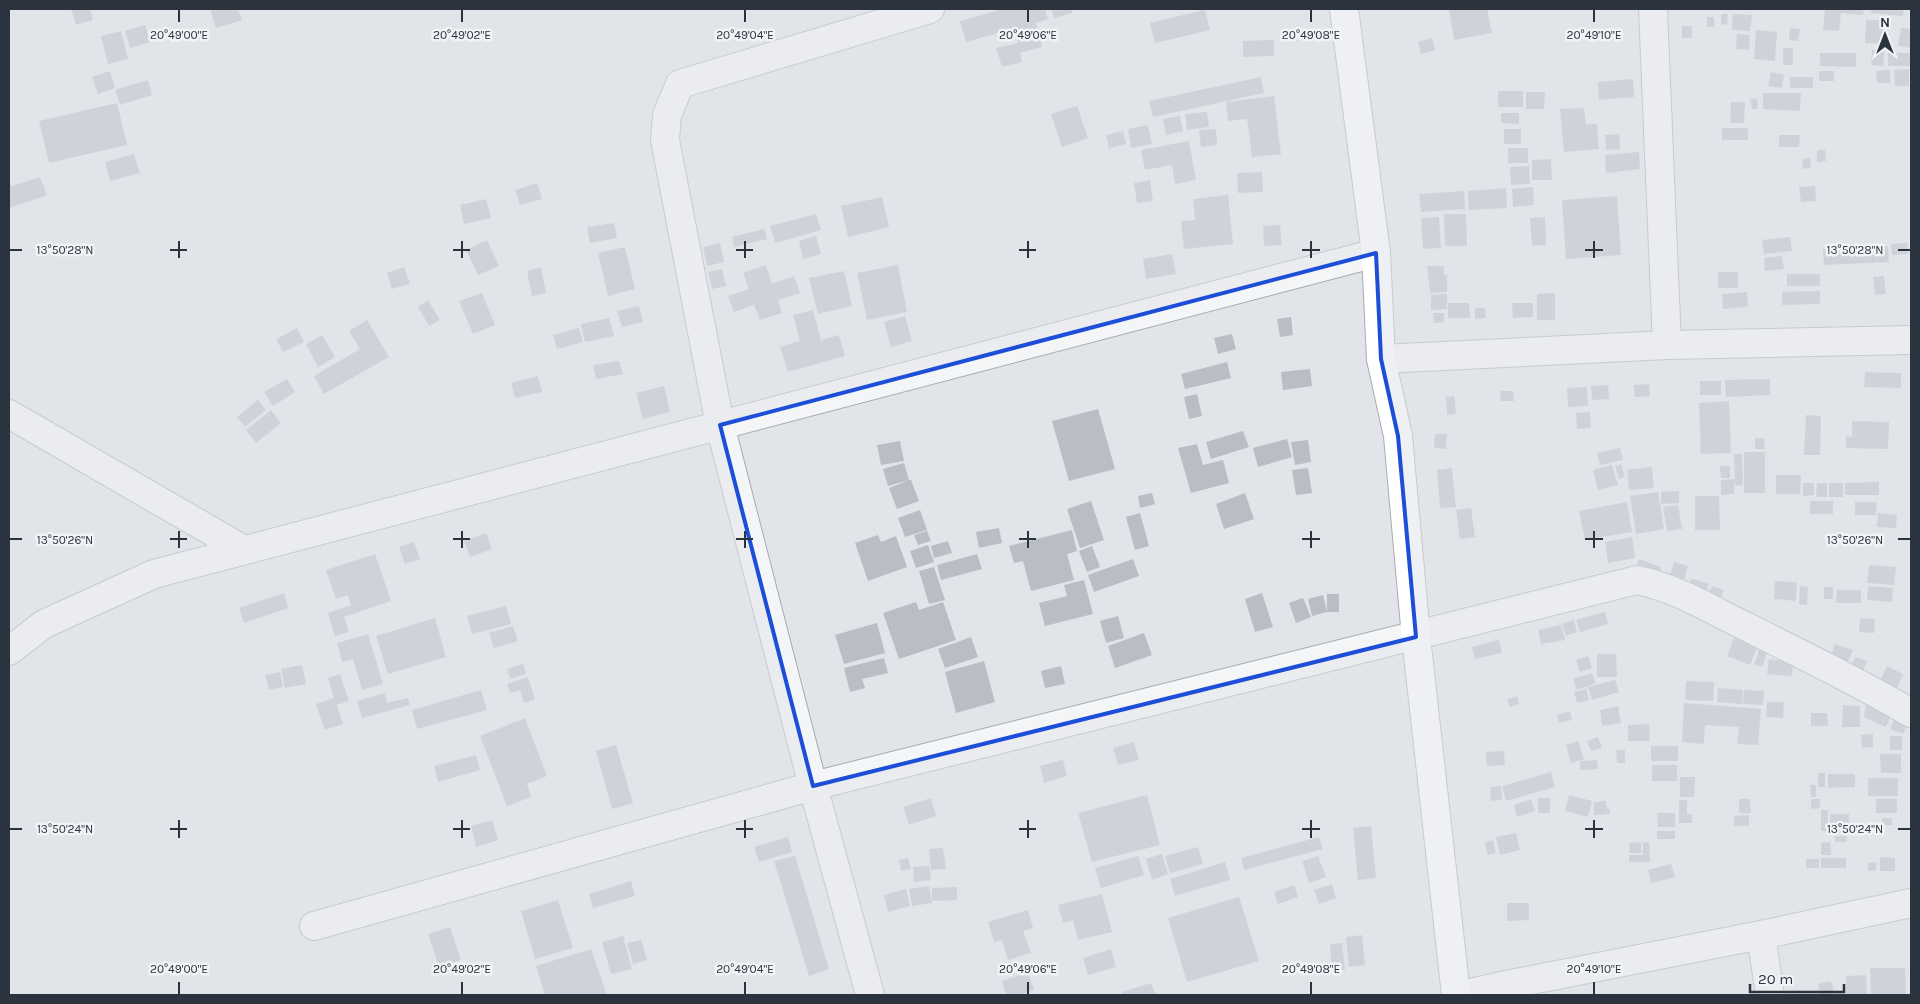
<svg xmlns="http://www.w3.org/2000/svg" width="1920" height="1004" viewBox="0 0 1920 1004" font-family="Karla,sans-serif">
<rect width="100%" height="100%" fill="#e1e4e9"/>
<path fill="#b9bec5" d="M71,9H90L93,20L76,25Z
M210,9H238L242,20L216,28Z
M1003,9H1045L1048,19L1036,23L1042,47L1020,53L1022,62L1002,67L996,48L1018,43L1015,28L966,42L960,21Z
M1051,9H1071L1072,13L1054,18Z
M1449,9H1487L1492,33L1454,40Z
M1825,9H1864L1863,15L1841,13L1839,31L1823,30Z
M1872,9H1904L1903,16L1871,13Z
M1205,10L1210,30L1155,43L1150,23Z
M1721,14H1728L1727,25L1721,24Z
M1733,14L1752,15L1750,31L1732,30Z
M1707,17H1714V27H1707Z
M1866,20H1883L1882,44L1865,43Z
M145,25L150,42L130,48L125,31Z
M1682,26H1692V38H1682Z
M1790,28L1800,29L1798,41L1789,40Z
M1901,28L1911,29V48L1898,46Z
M1756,30L1777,32L1775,61L1754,59Z
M121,31L128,59L108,64L101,36Z
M1737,34L1750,35L1749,50L1736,49Z
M1432,38L1435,50L1421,54L1418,42Z
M1274,40V56L1243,57V41Z
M1783,48H1793V65H1783Z
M1872,50L1884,52L1883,66L1871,65Z
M1820,53H1856V67L1820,66Z
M1888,53H1910V66H1888Z
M1909,69V86H1895L1894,70Z
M1890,70V83H1877L1876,71Z
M110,71L115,88L98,94L92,77Z
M1819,71H1834V81H1819Z
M1771,72L1784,75L1782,88L1768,86Z
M1261,77L1264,93L1153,117L1149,101Z
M1790,77H1813V88H1790Z
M1633,79L1634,97L1599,100L1598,82Z
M148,80L152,95L120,105L115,90Z
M1498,91H1523V107H1498Z
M1526,92H1545L1544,109H1526Z
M1763,93H1801L1800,111L1763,109Z
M1274,96L1281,154L1252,157L1247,119L1228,121L1226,102Z
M1757,98L1758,109H1752L1750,99Z
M1731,102H1745L1744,123H1730Z
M117,103L127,145L49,163L39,121Z
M1077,106L1088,138L1062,147L1051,114Z
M1584,108L1586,124H1597L1599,149L1564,152L1560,109Z
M1207,112L1209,127L1187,130L1185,114Z
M1501,113H1519V124L1501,123Z
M1180,116L1183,131L1166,135L1163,119Z
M1148,125L1152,144L1131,148L1128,129Z
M1722,128H1748V140H1722Z
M1216,129L1217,145L1201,147L1199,130Z
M1504,129H1521V144H1504Z
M1123,131L1126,144L1109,148L1106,135Z
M1619,134L1620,149L1606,150L1605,135Z
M1779,135H1800L1799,147H1779Z
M1189,141L1196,180L1175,184L1172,165L1145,170L1141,150Z
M1508,148H1528V163H1508Z
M1817,150H1825L1826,161L1817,162Z
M1639,152L1640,169L1606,173L1605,155Z
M134,154L140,173L110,181L105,162Z
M1810,158L1811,168L1803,169L1802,159Z
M1551,159L1552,180H1532V160Z
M1529,166L1530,184L1511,185L1510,167Z
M1262,172L1263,192L1238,193L1237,173Z
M40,177L47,195L9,208V187Z
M1150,180L1153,201L1137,203L1134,183Z
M537,183L542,199L520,205L515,190Z
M1815,186L1816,201L1801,202L1799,187Z
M1533,187L1534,205L1513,207L1512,189Z
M1506,188L1507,208L1469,210L1468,191Z
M1464,191L1465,209L1421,212L1419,194Z
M1228,195L1233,244L1184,249L1181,221L1195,220L1193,199Z
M1617,196L1621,255L1566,259L1562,200Z
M882,197L889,227L848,237L841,206Z
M486,199L491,218L464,224L460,205Z
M816,214L821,230L775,243L770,226Z
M1444,214H1466L1467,246H1445Z
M1439,217L1441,248L1423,249L1421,218Z
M1545,217L1546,245L1532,246L1530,218Z
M614,223L617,238L590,243L587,227Z
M1280,225L1282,245L1264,246L1263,226Z
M764,229L767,239L734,247L732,237Z
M816,236L821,254L803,259L799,241Z
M1790,237L1792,251L1764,254L1762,240Z
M487,240L499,266L478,275L466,250Z
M720,243L724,262L707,266L703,247Z
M1907,243L1908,254L1892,255L1891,244Z
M1888,246L1889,262L1824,265L1823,249Z
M625,247L635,289L608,296L598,253Z
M1172,254L1176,274L1146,279L1143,259Z
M1782,256L1784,269L1765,271L1764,258Z
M766,265L772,284L794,276L800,293L778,300L782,313L760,320L754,305L734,312L728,296L749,289L743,273Z
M898,265L907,312L867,320L857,273Z
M1427,266H1444V275H1447V292L1430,293Z
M404,267L410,284L392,289L387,273Z
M541,267L546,293L532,296L527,271Z
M722,269L726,286L712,289L708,272Z
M844,271L852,306L818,314L809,278Z
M1718,272H1738V288H1718Z
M1787,274H1820V286H1787Z
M1884,276L1886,294L1875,295L1873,277Z
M1820,291V304L1782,305V292Z
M1747,292L1748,307L1723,309L1722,294Z
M482,293L495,325L473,334L459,301Z
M1555,293V320H1537V294Z
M1447,294V309L1431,310V295Z
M428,300L440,320L429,326L418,307Z
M1448,303H1469L1470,318H1448Z
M1512,303H1533V317L1513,318Z
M639,306L643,322L622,327L617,311Z
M1475,308H1485L1486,318L1475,319Z
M813,310L821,340L839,335L845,356L788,372L780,347L800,341L793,315Z
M1433,313H1444V322L1434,323Z
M905,316L912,341L891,347L884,322Z
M1291,317L1293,335L1280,337L1277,319Z
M609,318L614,336L585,342L581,324Z
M367,320L389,357L324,394L314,376L360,349L349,331Z
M297,328L304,342L283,352L276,339Z
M579,328L583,342L557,349L553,335Z
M1232,334L1236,349L1218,354L1214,338Z
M322,335L335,357L318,367L306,344Z
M619,361L623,374L596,379L593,365Z
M1227,362L1231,378L1185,389L1181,374Z
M1310,369L1312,386L1283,390L1281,372Z
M1865,372L1901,373V388L1864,387Z
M538,376L542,392L515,398L511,383Z
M287,379L295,392L273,406L264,392Z
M1770,379V395L1726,397L1725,380Z
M1700,381H1721V395H1700Z
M1649,384L1650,396L1635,397L1634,385Z
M1608,385L1609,399L1592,400L1591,386Z
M664,386L670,412L643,419L636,393Z
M1587,387L1588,406L1568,407L1567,388Z
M1500,391H1513L1514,401H1501Z
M1197,394L1202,416L1189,419L1184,397Z
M1454,396L1456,414L1447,415L1446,397Z
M258,400L266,410L245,427L237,417Z
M1729,401L1731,453L1701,454L1699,403Z
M1098,409L1115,469L1069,481L1052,421Z
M271,410L281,423L256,443L246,430Z
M1590,412L1591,428L1577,429L1576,413Z
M1806,415L1821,416L1820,455H1804Z
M1852,421L1889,422L1888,449L1846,448V436L1852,437Z
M1243,431L1249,447L1211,459L1206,442Z
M1435,434H1447L1446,449L1434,448Z
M1755,438H1764L1765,449H1755Z
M1287,439L1292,457L1258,467L1253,448Z
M1308,440L1311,462L1295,465L1291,442Z
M900,441L904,461L881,465L877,445Z
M1197,444L1203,465L1223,460L1229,483L1191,493L1178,448Z
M1620,448L1623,460L1600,465L1597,453Z
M1744,452H1765V493H1744Z
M1734,454H1742L1743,485L1735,486Z
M904,463L909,480L888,486L883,469Z
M1621,464L1625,477L1619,479L1615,466Z
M1612,465L1618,485L1598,490L1593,470Z
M1720,466H1730V478H1721Z
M1652,467L1654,488L1629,490L1627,470Z
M1308,468L1312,493L1296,495L1292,470Z
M1452,468L1456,507L1440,508L1437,470Z
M1776,475H1801L1800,494H1776Z
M1734,479V494L1721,495V480Z
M909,480H911L919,501L897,509L889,488Z
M1879,482V495H1845V483Z
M1803,483H1814V495L1803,496Z
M1817,483H1827V497H1816Z
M1829,483H1843V497H1829Z
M1679,491V503L1661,504V492Z
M1658,492L1664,529L1636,534L1630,496Z
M1152,493L1155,504L1140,508L1138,496Z
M1245,493L1254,519L1224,529L1216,504Z
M1695,496H1719L1720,530H1695Z
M1091,501L1104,540L1080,548L1067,509Z
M1810,501H1833V514H1810Z
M1627,502L1632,532L1585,540L1579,511Z
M1855,502H1877L1876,515H1855Z
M1678,505L1682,529L1667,531L1663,507Z
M1471,508L1475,537L1460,539L1456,510Z
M920,510L927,530L905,537L898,518Z
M1140,513L1149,546L1135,550L1126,517Z
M1878,513L1897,515L1896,528L1877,527Z
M999,528L1002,543L979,548L976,532Z
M1072,530L1077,551L1067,554L1074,580L1031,591L1023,561L1014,563L1009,546Z
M927,531L931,541L918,545L914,535Z
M486,533L492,549L470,557L464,541Z
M878,535L881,542L896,536L907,567L868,581L855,543Z
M1632,537L1635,558L1608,563L1605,542Z
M948,541L952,553L934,558L931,546Z
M414,542L420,559L405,564L399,547Z
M928,545L934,562L916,568L910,551Z
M1092,546L1100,567L1087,572L1079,551Z
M375,554L391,601L344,617L349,632L335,636L328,613L351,605L348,595L336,599L326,570Z
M977,554L982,569L941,580L937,565Z
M1133,559L1139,576L1094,592L1088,575Z
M1639,559L1661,567L1657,579L1635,572Z
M1674,562L1688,566L1684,580L1670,575Z
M1869,565L1896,567L1894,585L1867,583Z
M934,567L945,600L929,604L919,571Z
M1691,578L1709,584L1705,596L1687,590Z
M1084,580L1093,614L1045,626L1039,603L1067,596L1064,585Z
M1775,581L1797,582L1796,601L1774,599Z
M1712,586L1724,590L1719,602L1707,598Z
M1800,586L1808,587L1807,605L1799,604Z
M1868,586L1893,588L1892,602L1867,600Z
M1824,587H1833V599H1824Z
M1837,590H1861V603H1836Z
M284,593L288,608L244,623L239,608Z
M1262,593L1273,627L1255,632L1245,599Z
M1327,594H1339V612H1327Z
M1323,595L1327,612L1312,616L1308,599Z
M1303,598L1311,617L1296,623L1289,603Z
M916,602L919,610L943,602L956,640L899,659L883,613Z
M506,606L511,624L472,634L467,616Z
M1605,612L1608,624L1580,632L1576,620Z
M1118,616L1124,638L1106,643L1100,621Z
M435,618L446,657L388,674L376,636Z
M1860,618L1875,619L1874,633L1859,632Z
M1574,620L1577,632L1566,636L1562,624Z
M877,623L885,653L844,664L835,635Z
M1561,625L1565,640L1541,644L1538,630Z
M513,626L518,641L494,648L489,633Z
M1144,633L1152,655L1115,668L1108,646Z
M368,634L383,684L362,690L353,659L342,662L337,643Z
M971,637L978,657L945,668L938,649Z
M1734,638L1757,647L1750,665L1727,656Z
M1499,640L1502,653L1475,659L1472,647Z
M1835,644L1853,650L1847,664L1830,658Z
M1760,648L1768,651L1762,667L1754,664Z
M1597,654H1616L1617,677H1597Z
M1588,656L1592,668L1580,672L1576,660Z
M1855,657L1867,661L1862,674L1850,669Z
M884,658L888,673L862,679L865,688L850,692L844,668Z
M1769,659L1793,662L1792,676L1767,674Z
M984,661L995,702L956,713L945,672Z
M523,664L526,674L510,679L507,669Z
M302,665L306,684L285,688L281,669Z
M1061,666L1065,684L1045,688L1041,671Z
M1887,666L1903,674L1897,688L1880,681Z
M280,672L283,687L269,690L265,675Z
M1592,673L1596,683L1577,690L1573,679Z
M340,674L349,701L337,705L343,724L325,730L316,704L334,698L328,678Z
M528,677L535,699L524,703L520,690L510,693L507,684Z
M1615,680L1619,692L1592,700L1588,687Z
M1686,681L1714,682L1713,701L1685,700Z
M1718,688L1743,690L1742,704L1717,702Z
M1586,689L1589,700L1577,703L1574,692Z
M481,690L487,710L417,729L412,710Z
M1744,690L1764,691L1763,705L1743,704Z
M385,693L387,703L408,698L410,705L362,718L357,701Z
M1517,696L1519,704L1510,707L1507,699Z
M1767,702H1784L1783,718L1766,717Z
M1684,703L1761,709L1758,745L1737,744L1739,727L1705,725L1704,744L1682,742Z
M1843,705L1860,706V727H1842Z
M1866,705L1891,716L1886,727L1864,717Z
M1618,706L1621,723L1602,726L1600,710Z
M1570,711L1572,720L1559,723L1557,715Z
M1811,713H1827L1828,726H1811Z
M1895,717L1908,722L1903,734L1890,729Z
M525,718L547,776L527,784L531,797L507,806L480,736Z
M1649,724L1650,741H1628V725Z
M1873,734V747L1862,748L1861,735Z
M1890,736H1902V750H1890Z
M1598,737L1602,748L1591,751L1587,741Z
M1578,741L1584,759L1571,763L1566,745Z
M1134,742L1139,760L1118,765L1113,748Z
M616,745L633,803L612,809L596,751Z
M1651,746H1678V761H1651Z
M1616,750H1625V763H1617Z
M1504,751L1505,765L1487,766L1486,752Z
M1880,754H1901V773H1881Z
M476,755L480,770L438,782L434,766Z
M1063,760L1067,776L1044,783L1040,766Z
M1597,760L1598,769L1580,770V761Z
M1652,765H1677V781H1652Z
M1551,772L1555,787L1506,801L1502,786Z
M1818,773H1825V787H1818Z
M1828,774H1855V787L1828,788Z
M1680,777H1695L1694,797H1680Z
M1868,778H1898V796H1868Z
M1810,785H1816V797H1811Z
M1501,786L1502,800L1491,801L1490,787Z
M1147,795L1160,845L1092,862L1078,813Z
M1569,795L1592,801L1588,817L1565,811Z
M931,798L936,816L909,825L903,807Z
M1538,798H1550V813H1538Z
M1531,799L1535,811L1517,817L1514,805Z
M1739,799H1750L1751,813H1739Z
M1811,799H1820V808L1811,809Z
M1876,799H1897V813H1876Z
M1679,800H1687V814H1692V823H1679Z
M1606,801L1607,809H1610V814L1594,815V802Z
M1821,810H1828V831H1821Z
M1657,813H1675V827H1658Z
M1830,814H1849L1850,833H1830Z
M1749,815V826H1734V816Z
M1882,818H1892V825H1882Z
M492,820L498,840L476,847L471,826Z
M1371,826L1376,878L1358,880L1353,828Z
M1657,831H1675V839H1657Z
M1516,833L1520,850L1500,855L1496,837Z
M1835,836H1847V842H1835Z
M788,837L792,852L759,862L754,847Z
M1319,837L1323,849L1244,870L1241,858Z
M1493,840L1496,853L1488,855L1485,842Z
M1641,842V853H1630L1629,843Z
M1649,842L1650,862H1629V855H1643V843Z
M1830,842L1831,855H1821V843Z
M1198,847L1203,864L1170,873L1165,856Z
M943,848L946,869L931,870L929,849Z
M1162,854L1168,874L1152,880L1146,859Z
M795,856L829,969L809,976L774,861Z
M1138,856L1144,875L1101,888L1095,868Z
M1318,856L1326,877L1309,883L1302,861Z
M1880,857L1895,858V871H1880Z
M908,858L911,869L901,871L899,860Z
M1821,858H1846V868H1821Z
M1806,859H1819V868H1806Z
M1225,862L1230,880L1175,896L1170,879Z
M1876,862V870L1868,871V863Z
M1671,864L1675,877L1651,883L1648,870Z
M929,866L931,880L914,882L913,867Z
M631,881L635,896L593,908L589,894Z
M1332,884L1336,898L1319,904L1314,890Z
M1294,885L1298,897L1278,904L1274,892Z
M929,886L932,903L912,906L909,889Z
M957,887V900L932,901V888Z
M906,889L910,906L888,912L884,895Z
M1102,894L1112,932L1078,940L1073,920L1063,923L1058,905Z
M1239,897L1259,961L1187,982L1168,918Z
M558,900L573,948L535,959L521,911Z
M1507,903H1529V920L1507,921Z
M1028,910L1033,928L1023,931L1031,953L1008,960L1002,940L994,942L988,922Z
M450,927L461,960L439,967L428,934Z
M1362,935L1365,965L1349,967L1346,937Z
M623,936L632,969L611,974L602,942Z
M641,940L647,960L633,964L627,943Z
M1342,943L1345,970L1332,971L1330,944Z
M591,949L607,995H545L536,966Z
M1111,949L1116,967L1088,975L1083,958Z
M1870,968H1905L1906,995H1871Z
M1028,972L1034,990L1019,995H1006L1002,981Z
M1866,975L1867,995H1846V976Z
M1831,981L1835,995H1821L1818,984Z
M1151,983L1156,995H1123L1122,992Z"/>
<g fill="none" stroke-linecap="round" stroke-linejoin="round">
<defs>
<path id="street" d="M1653,9L1667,345
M1381,359L1667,345L1911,340
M9,414L244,550
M9,651L44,624L154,574L1376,253
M314,926L813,786L1637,580C1677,588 1713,611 1749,628C1804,656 1859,682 1911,713
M1761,935L1911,903
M870,995L813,786L720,425L665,140L667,115L680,84L930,9
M1461,995L1516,983L1761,935L1770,995"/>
<path id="secondary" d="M1344,9L1376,253L1381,359L1398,436L1416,637L1456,995"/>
</defs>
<use href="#street" stroke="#a7abb3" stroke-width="30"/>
<use href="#secondary" stroke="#a7abb3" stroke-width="30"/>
<use href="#street" stroke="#f4f5f7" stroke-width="28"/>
<use href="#secondary" stroke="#fff" stroke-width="28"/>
</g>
<path d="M0 0H1920V1004H0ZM1376,253L1381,359L1398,436L1416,637L813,786L720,425Z" fill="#e1e4e9" fill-opacity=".55" fill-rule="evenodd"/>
<path fill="none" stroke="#1d4ed8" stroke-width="4" stroke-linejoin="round" d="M1376,253L1381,359L1398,436L1416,637L813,786L720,425Z"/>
<path fill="none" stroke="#2b333f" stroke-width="2" d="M179,10V22M462,10V22M745,10V22M1028,10V22M1311,10V22M1594,10V22M179,241V258M462,241V258M745,241V258M1028,241V258M1311,241V258M1594,241V258M10,250H22M170,250H187M453,250H470M736,250H753M1019,250H1036M1302,250H1320M1585,250H1603M1898,250H1910M179,531V548M462,531V548M745,531V548M1028,531V548M1311,531V548M1594,531V548M10,539H22M170,539H187M453,539H470M736,539H753M1019,539H1036M1302,539H1320M1585,539H1603M1898,539H1910M179,820V838M462,820V838M745,820V838M1028,820V838M1311,820V838M1594,820V838M10,829H22M170,829H187M453,829H470M736,829H753M1019,829H1036M1302,829H1320M1585,829H1603M1898,829H1910M179,982V994M462,982V994M745,982V994M1028,982V994M1311,982V994M1594,982V994"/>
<g font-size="12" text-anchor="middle" fill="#2b333f" stroke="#f1f3f6" stroke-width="5" stroke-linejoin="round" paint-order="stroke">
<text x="179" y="39">20°49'00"E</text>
<text x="462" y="39">20°49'02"E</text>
<text x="745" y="39">20°49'04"E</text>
<text x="1028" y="39">20°49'06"E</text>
<text x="1311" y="39">20°49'08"E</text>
<text x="1594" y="39">20°49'10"E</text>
<text x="65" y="254">13°50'28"N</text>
<text x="1855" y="254">13°50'28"N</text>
<text x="65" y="544">13°50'26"N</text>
<text x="1855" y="544">13°50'26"N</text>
<text x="65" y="833">13°50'24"N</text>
<text x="1855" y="833">13°50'24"N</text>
<text x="179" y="973">20°49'00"E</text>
<text x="462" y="973">20°49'02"E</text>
<text x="745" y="973">20°49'04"E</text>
<text x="1028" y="973">20°49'06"E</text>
<text x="1311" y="973">20°49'08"E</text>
<text x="1594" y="973">20°49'10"E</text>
</g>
<rect width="1920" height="1004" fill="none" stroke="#2b333f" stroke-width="20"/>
<g transform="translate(1885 35)" stroke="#f1f3f6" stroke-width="4" paint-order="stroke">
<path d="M0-4L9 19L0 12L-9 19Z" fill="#2b333f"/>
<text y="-8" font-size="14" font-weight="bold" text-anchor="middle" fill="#2b333f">N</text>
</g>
<path d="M1750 984v8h94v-8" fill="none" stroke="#2b333f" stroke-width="2.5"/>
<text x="1758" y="984" font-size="15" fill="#2b333f" stroke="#f1f3f6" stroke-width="4" paint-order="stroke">20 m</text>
</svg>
